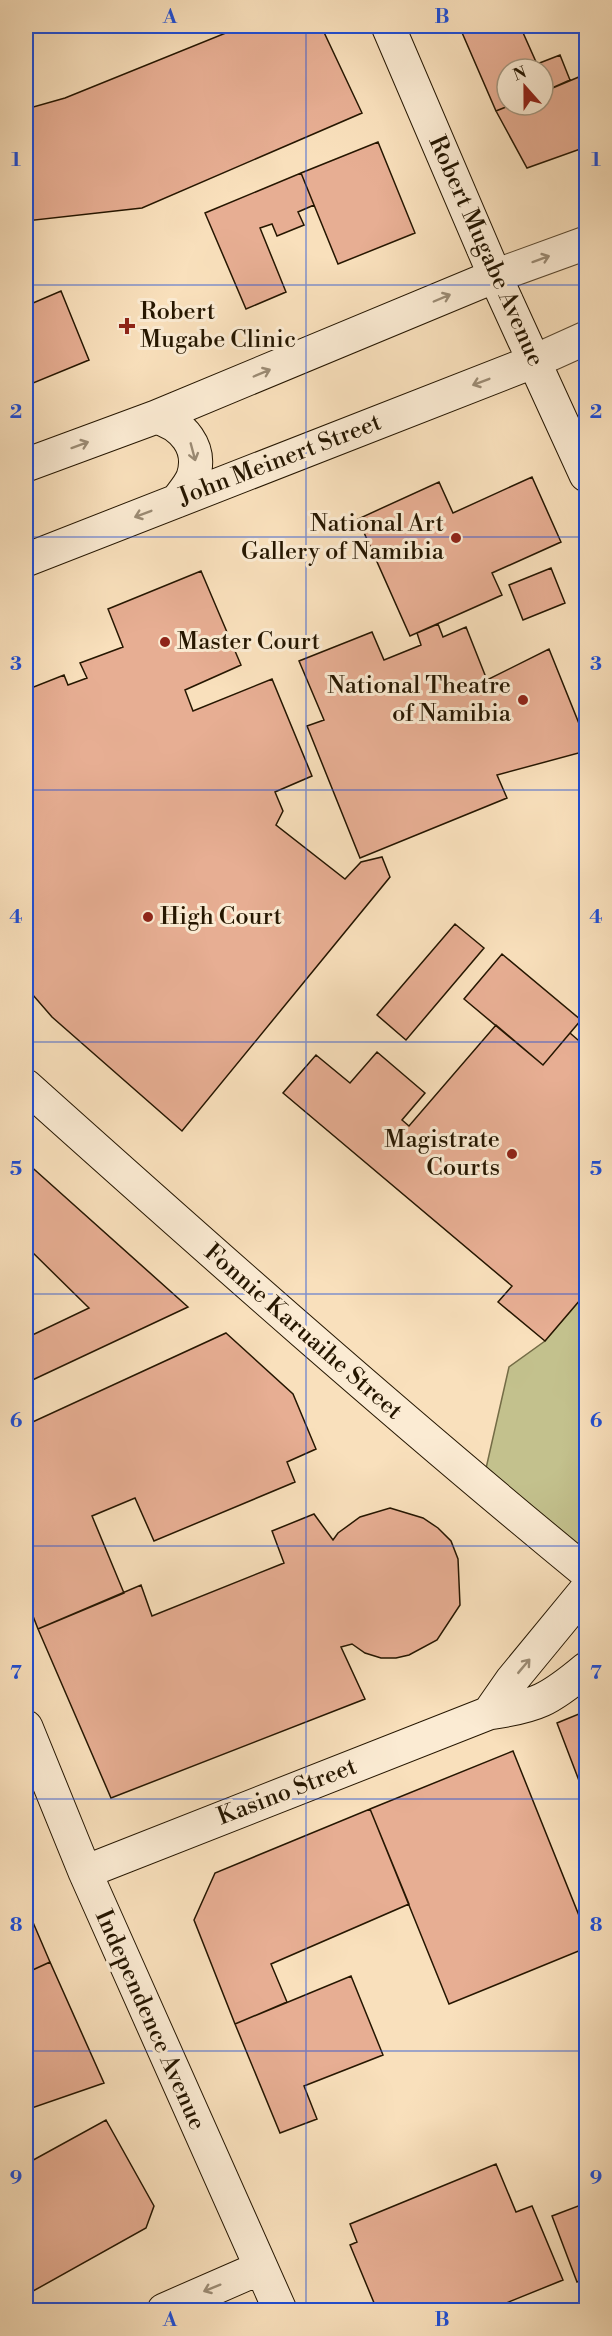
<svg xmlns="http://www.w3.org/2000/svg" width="612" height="2336" viewBox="0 0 612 2336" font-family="'Libre Bodoni',serif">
<rect width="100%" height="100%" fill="#f9e0bc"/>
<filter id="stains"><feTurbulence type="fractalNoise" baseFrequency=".00333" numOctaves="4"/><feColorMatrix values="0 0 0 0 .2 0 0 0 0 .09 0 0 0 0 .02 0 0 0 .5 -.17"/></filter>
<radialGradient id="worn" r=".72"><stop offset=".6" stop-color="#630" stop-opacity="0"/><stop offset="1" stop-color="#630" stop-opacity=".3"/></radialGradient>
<path fill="#c3c18d" stroke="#746c46" stroke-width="1.5" d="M586,1293V1413L579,1432L586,1437V1572L482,1486L509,1367L545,1341Z"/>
<path fill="#e7ae93" stroke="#251600" stroke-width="1.5" d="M243,26H321L362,113L142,208L26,221V109L65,98Z
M466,26H520L537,64L560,55L570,80L543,92V69H507V105H511L496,111L460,28Z
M586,74V147L527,168L496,111L511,105H543V92Z
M378,142L415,233L338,264L301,173Z
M301,173L314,205L298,212L304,225L277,236L272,224L260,228L286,292L246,309L205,213Z
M61,291L89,360L26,386V306Z
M532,477L561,542L492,573L502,595L410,636L358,519L439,482L453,513Z
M551,568L565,603L523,620L509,585Z
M201,571L241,665L185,690L193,711L272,679L312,776L275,792L283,811L276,825L345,879L361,862L382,857L390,877L182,1131L52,1017L26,987V690L64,675L68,685L87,678L80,663L123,647L108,609Z
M438,624L443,637L466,627L487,680L549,649L586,741V751L497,775L507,798L360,858L307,726L324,720L299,661L372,632L384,660L421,645L417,633Z
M455,924L484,948L406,1040L377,1015Z
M502,954L581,1020L543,1065L464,999Z
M496,1025L543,1065L570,1033L586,1047V1293L545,1341L498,1302L512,1286L283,1093L316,1055L350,1083L377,1052L425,1093L402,1120L409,1126Z
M26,1162L188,1307L26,1383V1338L89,1308L26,1246Z
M226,1333L293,1394L316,1449L287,1462L295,1482L154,1541L135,1498L92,1516L124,1593L38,1629L26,1598V1425Z
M586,1413V1437L579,1432Z
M390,1508L423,1518L438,1528L451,1541L458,1559L460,1605L437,1640L409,1655L396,1658H381L365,1653L352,1644L341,1647L365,1699L111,1798L38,1629L141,1585L152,1616L284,1563L272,1531L314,1514L333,1540L338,1533L360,1517Z
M586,1711V1799L557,1723Z
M513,1751L586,1933V1948L449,2004L370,1809Z
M370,1809L409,1904L271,1964L287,2002L235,2024L194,1920L215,1873Z
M26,1906L50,1962L26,1973Z
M50,1962L104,2083L26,2110V1973Z
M351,1976L383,2055L304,2086L317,2119L280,2133L235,2024Z
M106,2120L154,2206L146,2228L26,2295V2164Z
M496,2164L516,2212L532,2206L563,2280L489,2310H377L350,2245L357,2242L350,2224Z
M586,2203V2278L577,2282L552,2216Z"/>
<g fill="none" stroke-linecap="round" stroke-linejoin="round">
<defs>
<path id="street" d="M495,276L586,243
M535,361L586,338"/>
<path id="secondary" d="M388,26L495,276L586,475
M156,417C182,424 203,447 193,477C190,485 182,494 177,501
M26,465L156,417L495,276
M26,560L535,361
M26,1086C210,1251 395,1415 586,1572
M489,1713L512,1680L586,1590
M26,1727L85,1872L280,2310
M85,1872L489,1713C537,1706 549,1700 586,1669
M164,2310L260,2268"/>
</defs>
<use href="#street" stroke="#5a482f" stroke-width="35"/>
<use href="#secondary" stroke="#251600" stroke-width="35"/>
<use href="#street" stroke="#fbebd3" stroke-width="33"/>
<use href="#secondary" stroke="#fbebd3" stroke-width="33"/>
</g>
<defs><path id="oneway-shaft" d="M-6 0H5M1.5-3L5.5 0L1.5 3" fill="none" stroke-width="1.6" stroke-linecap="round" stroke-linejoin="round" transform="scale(1.5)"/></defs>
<g stroke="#9b8b74">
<use href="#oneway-shaft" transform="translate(541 259) rotate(-20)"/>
<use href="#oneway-shaft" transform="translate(442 298) rotate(-23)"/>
<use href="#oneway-shaft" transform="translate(262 373) rotate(-23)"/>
<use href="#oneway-shaft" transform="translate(481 382) rotate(159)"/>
<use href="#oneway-shaft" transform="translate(80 445) rotate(-20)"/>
<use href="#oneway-shaft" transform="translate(193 452) rotate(75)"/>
<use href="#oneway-shaft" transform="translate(143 514) rotate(159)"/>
<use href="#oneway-shaft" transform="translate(524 1666) rotate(-50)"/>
<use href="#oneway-shaft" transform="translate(212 2288) rotate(158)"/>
</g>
<path fill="none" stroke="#1d4ed8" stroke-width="1.5" stroke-opacity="0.55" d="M306,26V2310M26,285H586M26,537H586M26,790H586M26,1042H586M26,1294H586M26,1546H586M26,1799H586M26,2051H586"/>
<g fill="#8f2418" stroke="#fbebd3" stroke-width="2">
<path d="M124 317h6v6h6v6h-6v6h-6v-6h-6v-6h6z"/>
<circle cx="456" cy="538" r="6"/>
<circle cx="165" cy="642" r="6"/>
<circle cx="523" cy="700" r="6"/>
<circle cx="148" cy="917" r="6"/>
<circle cx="512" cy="1154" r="6"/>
</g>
<g text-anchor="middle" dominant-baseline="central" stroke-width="6" stroke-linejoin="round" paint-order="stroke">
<g font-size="24" fill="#251600" stroke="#fbebd3">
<text transform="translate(486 251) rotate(66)">Robert Mugabe Avenue</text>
<text transform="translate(280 460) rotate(-21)">John Meinert Street</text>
<text transform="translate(303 1332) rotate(41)">Fonnie Karuaihe Street</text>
<text transform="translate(287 1792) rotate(-21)">Kasino Street</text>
<text transform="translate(150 2020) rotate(66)">Independence Avenue</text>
</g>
<g font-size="24" fill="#251600" stroke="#fbebd3" text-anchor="start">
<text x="140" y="312">Robert<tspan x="140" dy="28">Mugabe Clinic</tspan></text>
<text x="444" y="524" text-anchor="end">National Art<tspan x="444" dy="28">Gallery of Namibia</tspan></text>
<text x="177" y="642">Master Court</text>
<text x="511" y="686" text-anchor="end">National Theatre<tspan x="511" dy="28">of Namibia</tspan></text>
<text x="160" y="917">High Court</text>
<text x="500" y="1140" text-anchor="end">Magistrate<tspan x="500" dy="28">Courts</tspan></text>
</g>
</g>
<rect width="612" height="2336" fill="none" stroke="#f9e0bc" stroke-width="66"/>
<g transform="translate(525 87) rotate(339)"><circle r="28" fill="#fbebd3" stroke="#a5967f" stroke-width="1.5"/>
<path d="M0-4.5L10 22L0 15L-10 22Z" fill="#8f2418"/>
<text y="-9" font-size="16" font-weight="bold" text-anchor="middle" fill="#251600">N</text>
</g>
<rect x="33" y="33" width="546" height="2270" fill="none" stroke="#1d4ed8" stroke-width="2"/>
<g font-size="20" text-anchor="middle" font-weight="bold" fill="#1d4ed8">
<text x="170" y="23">A</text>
<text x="442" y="23">B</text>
<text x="16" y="166">1</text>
<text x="596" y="166">1</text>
<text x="16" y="418">2</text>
<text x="596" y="418">2</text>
<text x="16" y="670">3</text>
<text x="596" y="670">3</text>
<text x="16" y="923">4</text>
<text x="596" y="923">4</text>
<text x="16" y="1175">5</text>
<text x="596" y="1175">5</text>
<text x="16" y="1427">6</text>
<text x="596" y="1427">6</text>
<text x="16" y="1679">7</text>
<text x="596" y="1679">7</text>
<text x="16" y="1931">8</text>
<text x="596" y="1931">8</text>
<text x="16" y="2184">9</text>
<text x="596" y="2184">9</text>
<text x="170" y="2326">A</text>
<text x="442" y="2326">B</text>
</g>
<rect width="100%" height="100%" filter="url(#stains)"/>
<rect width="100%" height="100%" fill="url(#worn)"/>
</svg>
